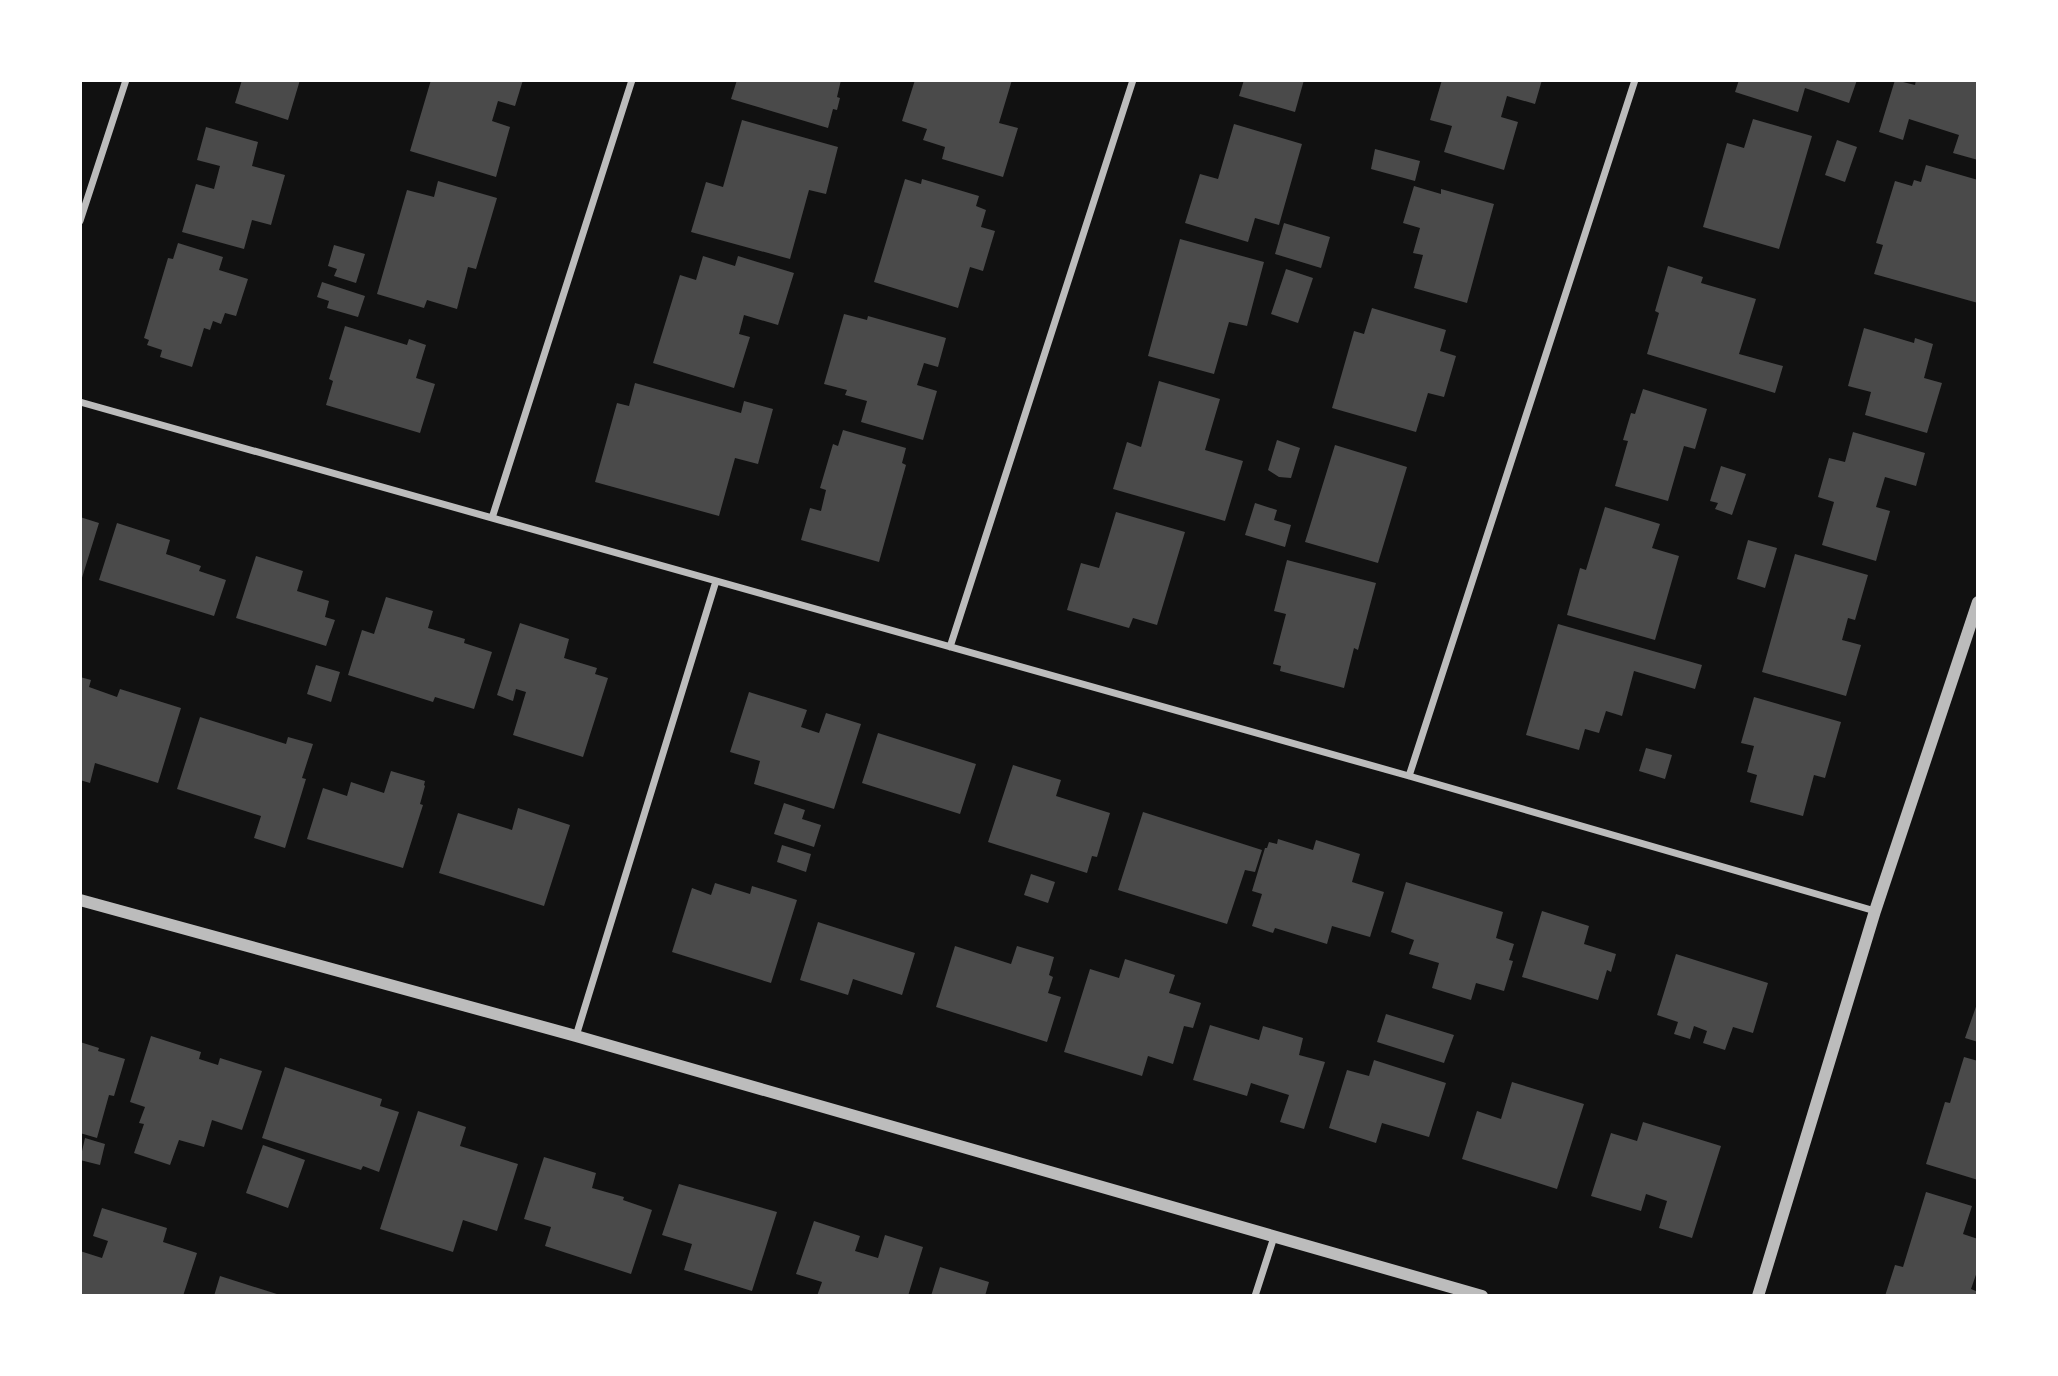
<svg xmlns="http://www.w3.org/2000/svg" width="2058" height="1376" viewBox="0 0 2058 1376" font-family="Barlow,sans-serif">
<rect width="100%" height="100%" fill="#111"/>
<path fill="#4a4a4a" d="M242,80H300L288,120L235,103Z
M431,80H523L515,106L498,101L492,121L510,127L496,177L410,151Z
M737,80H841L837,97L840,98L837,110L833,109L828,128L731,99Z
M915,80H1012L999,123L1018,128L1003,177L942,159L945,147L923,140L927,129L902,121Z
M1244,80H1304L1295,112L1239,96Z
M1442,80H1542L1535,104L1507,96L1501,117L1518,122L1504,170L1444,152L1452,126L1430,120Z
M1739,80H1857L1849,103L1805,88L1798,112L1735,92Z
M1895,80L1915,85L1916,80H1978V160L1953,153L1959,135L1909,119L1903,140L1879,132Z
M1753,119L1812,136L1779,249L1703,227L1727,143L1744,148Z
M742,120L838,147L826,194L809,190L790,259L691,232L706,182L723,187Z
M1234,124L1302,144L1279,225L1255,218L1248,242L1185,223L1200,174L1218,179Z
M206,127L258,142L252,166L285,175L271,225L252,220L244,249L182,232L196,184L214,189L220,166L197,160Z
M1837,140L1857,147L1845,182L1825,175Z
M1375,149L1420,161L1415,181L1371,169Z
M1926,165L1978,180V303L1874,274L1883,245L1876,243L1895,181L1912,186L1914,180L1921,182Z
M905,179L921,184L922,179L979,196L976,206L986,210L981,227L995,231L983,271L970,267L958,308L874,282Z
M438,181L497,198L476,269L468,267L457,309L427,300L424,308L377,294L407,190L434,197Z
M1414,186L1441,194V189L1494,204L1467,303L1414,288L1423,255L1413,253L1420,228L1403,223Z
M1284,223L1330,237L1321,268L1275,254Z
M1180,239L1264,262L1247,326L1229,322L1214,374L1148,356Z
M178,243L223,257L219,270L248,279L236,316L225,313L221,324L213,321L210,330L204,328L192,367L160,357L162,350L147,345L149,340L144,338L168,258L173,259Z
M334,245L365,254L356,283L334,276L337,269L328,266Z
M703,256L735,266L738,256L794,273L778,325L744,315L739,334L750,337L734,388L653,363L680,275L696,280Z
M1668,266L1703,277L1701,283L1756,299L1739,354L1783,366L1775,393L1647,354L1659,313L1655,311Z
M1286,269L1313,278L1298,323L1271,314Z
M322,282L365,296L358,317L327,308L329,301L317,297Z
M1372,308L1446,330L1440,351L1456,356L1444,397L1428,393L1416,432L1332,408L1354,331L1364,334Z
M844,314L867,320L868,316L946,338L938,367L924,363L917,385L937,391L923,440L861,422L867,401L845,395L847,390L824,384Z
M345,326L407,345L409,339L426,345L416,378L435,384L420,433L326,405L333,381L329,379Z
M1864,328L1914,343L1915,338L1933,344L1924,378L1942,383L1927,433L1865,415L1871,392L1848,386Z
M1159,381L1220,399L1205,450L1243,461L1225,521L1113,489L1127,442L1141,447Z
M635,383L741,413L744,401L773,409L758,464L735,458L719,516L595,482L617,403L629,406Z
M1643,389L1707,409L1695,449L1684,446L1668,501L1615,486L1628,441L1623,440L1631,413L1635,414Z
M843,430L906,448L902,463L906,465L879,562L801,540L810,508L821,511L826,490L820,488L833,444L838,446Z
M1853,432L1925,453L1916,486L1885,477L1876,507L1890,511L1876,561L1822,545L1834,502L1818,497L1829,458L1845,462Z
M1277,440L1300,448L1291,478L1279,477L1268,470Z
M1335,445L1407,467L1378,563L1305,542Z
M1721,466L1746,474L1732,515L1715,509L1718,503L1710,501Z
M1255,503L1277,510L1274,520L1291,525L1285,547L1245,535Z
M1605,507L1660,524L1652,548L1679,556L1655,640L1567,615L1580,568L1586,570Z
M1116,512L1185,532L1157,625L1133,618L1129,628L1067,610L1081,563L1099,568Z
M80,517L99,523L81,581H80Z
M117,523L170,540L166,554L201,566L199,571L226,580L214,616L99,580Z
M1748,540L1777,548L1765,588L1737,579Z
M1795,554L1868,575L1855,620L1848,618L1842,640L1861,645L1846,696L1762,672Z
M256,556L303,571L297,591L329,601L325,617L335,620L326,646L236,618Z
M1287,560L1376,583L1358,650L1354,648L1344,688L1280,671L1281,666L1273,664L1286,614L1274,611Z
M386,597L433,611L428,628L465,639L464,643L492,652L474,709L435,697L433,702L348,675L362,630L374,634Z
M520,623L569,639L564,658L597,668L595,674L608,678L583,757L513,735L526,692L516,689L513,701L497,695Z
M1558,624L1702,665L1695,689L1634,671L1622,716L1606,711L1599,733L1585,729L1579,750L1526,735Z
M316,665L340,672L331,702L307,694Z
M80,677L91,680L89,687L117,697L120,689L181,708L158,783L95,763L90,783L80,780Z
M749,692L807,710L801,727L819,733L826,713L861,724L834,809L754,784L760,761L730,752Z
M1754,697L1841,722L1825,778L1814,775L1803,816L1750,802L1757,775L1747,772L1754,746L1741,743Z
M200,717L286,744L288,737L313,744L302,778L306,779L285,848L254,838L261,816L177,789Z
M878,733L976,764L960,814L862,783Z
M1646,748L1672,755L1665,779L1639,771Z
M1013,765L1061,780L1056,796L1110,813L1097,857L1092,856L1087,873L988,842Z
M391,771L425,781L424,785L425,786L420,804L423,805L403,868L307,839L323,788L347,796L351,782L384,793Z
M784,803L805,810L802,819L821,825L814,847L774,834Z
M518,808L570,825L544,906L439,873L458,813L512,830Z
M1143,812L1262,850L1255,872L1245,870L1227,924L1118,890Z
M1278,839L1313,850L1316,840L1360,854L1352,882L1384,892L1370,937L1332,926L1327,944L1275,928L1273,933L1252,926L1262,894L1252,891L1265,848H1267L1269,842L1277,844Z
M782,845L811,854L806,872L777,862Z
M1031,874L1055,882L1048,903L1024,895Z
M1406,882L1503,912L1496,938L1514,944L1509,960L1513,961L1504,991L1476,983L1471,1000L1432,988L1439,963L1409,954L1414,940L1391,932Z
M715,883L750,894L752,886L797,900L771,983L672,952L692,888L711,895Z
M1542,911L1589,926L1584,944L1616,954L1611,972L1607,970L1598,1000L1522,977Z
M818,922L915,953L902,995L853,979L848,995L800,980Z
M955,946L1011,964L1017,946L1054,957L1049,975L1053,977L1048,993L1061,997L1047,1042L936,1007Z
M1676,954L1768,983L1753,1033L1733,1027L1725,1050L1703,1043L1707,1031L1694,1026L1690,1039L1674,1034L1678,1022L1657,1015Z
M1125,959L1175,975L1169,993L1201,1003L1193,1028L1184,1026L1173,1064L1148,1056L1142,1076L1064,1052L1090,969L1119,978Z
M1978,1001V1042L1965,1038Z
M1386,1014L1454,1035L1444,1063L1377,1042Z
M1210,1025L1259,1040L1263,1026L1303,1038L1299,1055L1325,1062L1304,1129L1280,1122L1289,1095L1251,1083L1247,1096L1193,1080Z
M151,1036L201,1052L199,1059L218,1065L220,1058L262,1071L242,1130L212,1120L204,1147L179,1140L170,1165L134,1153L144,1124L139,1123L145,1107L130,1102Z
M80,1042L99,1048L98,1051L125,1059L114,1096L109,1095L97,1138L80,1133Z
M1964,1057L1978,1061V1180L1926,1164L1945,1102L1950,1103Z
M1374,1060L1446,1083L1429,1137L1382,1123L1376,1143L1329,1128L1347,1070L1369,1076Z
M285,1067L382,1099L380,1106L399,1112L379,1172L363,1166L361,1170L262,1138Z
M1512,1082L1584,1104L1557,1189L1462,1159L1477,1111L1501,1119Z
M418,1111L466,1127L460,1146L518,1164L497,1231L463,1220L453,1252L380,1229Z
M1643,1122L1721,1146L1692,1238L1659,1228L1667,1201L1646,1194L1641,1211L1591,1196L1611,1133L1637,1141Z
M85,1138L105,1144L100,1165L80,1160Z
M263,1145L305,1160L288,1208L246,1193Z
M544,1157L596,1173L592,1188L624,1197L623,1200L652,1210L631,1274L545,1246L551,1227L524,1219Z
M679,1184L777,1212L752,1291L684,1270L692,1244L662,1235Z
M1926,1192L1972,1206L1963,1234L1978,1239V1269L1971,1289L1978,1292V1296H1885L1895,1265L1903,1267Z
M102,1208L167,1228L163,1242L197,1253L183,1296H80V1251L102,1258L108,1241L93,1236Z
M814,1221L860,1236L855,1251L878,1258L885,1235L923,1247L908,1296H817L822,1282L796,1274Z
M940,1267L989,1282L985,1296H931Z
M220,1276L280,1295V1296H214Z"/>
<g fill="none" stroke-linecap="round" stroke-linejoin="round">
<path stroke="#bcbcbc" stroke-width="7" d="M80,221L126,80
M80,402L1409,776L1875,911
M492,518L632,80
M950,647L1133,80
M1409,776L1635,80
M576,1036L716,581
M1255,1296L1274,1237"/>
<path stroke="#bcbcbc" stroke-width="12" d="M80,900L576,1036L1482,1296
M1758,1296L1875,911L1978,602"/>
</g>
<rect width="2058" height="1376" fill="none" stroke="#ffffff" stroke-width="164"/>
</svg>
